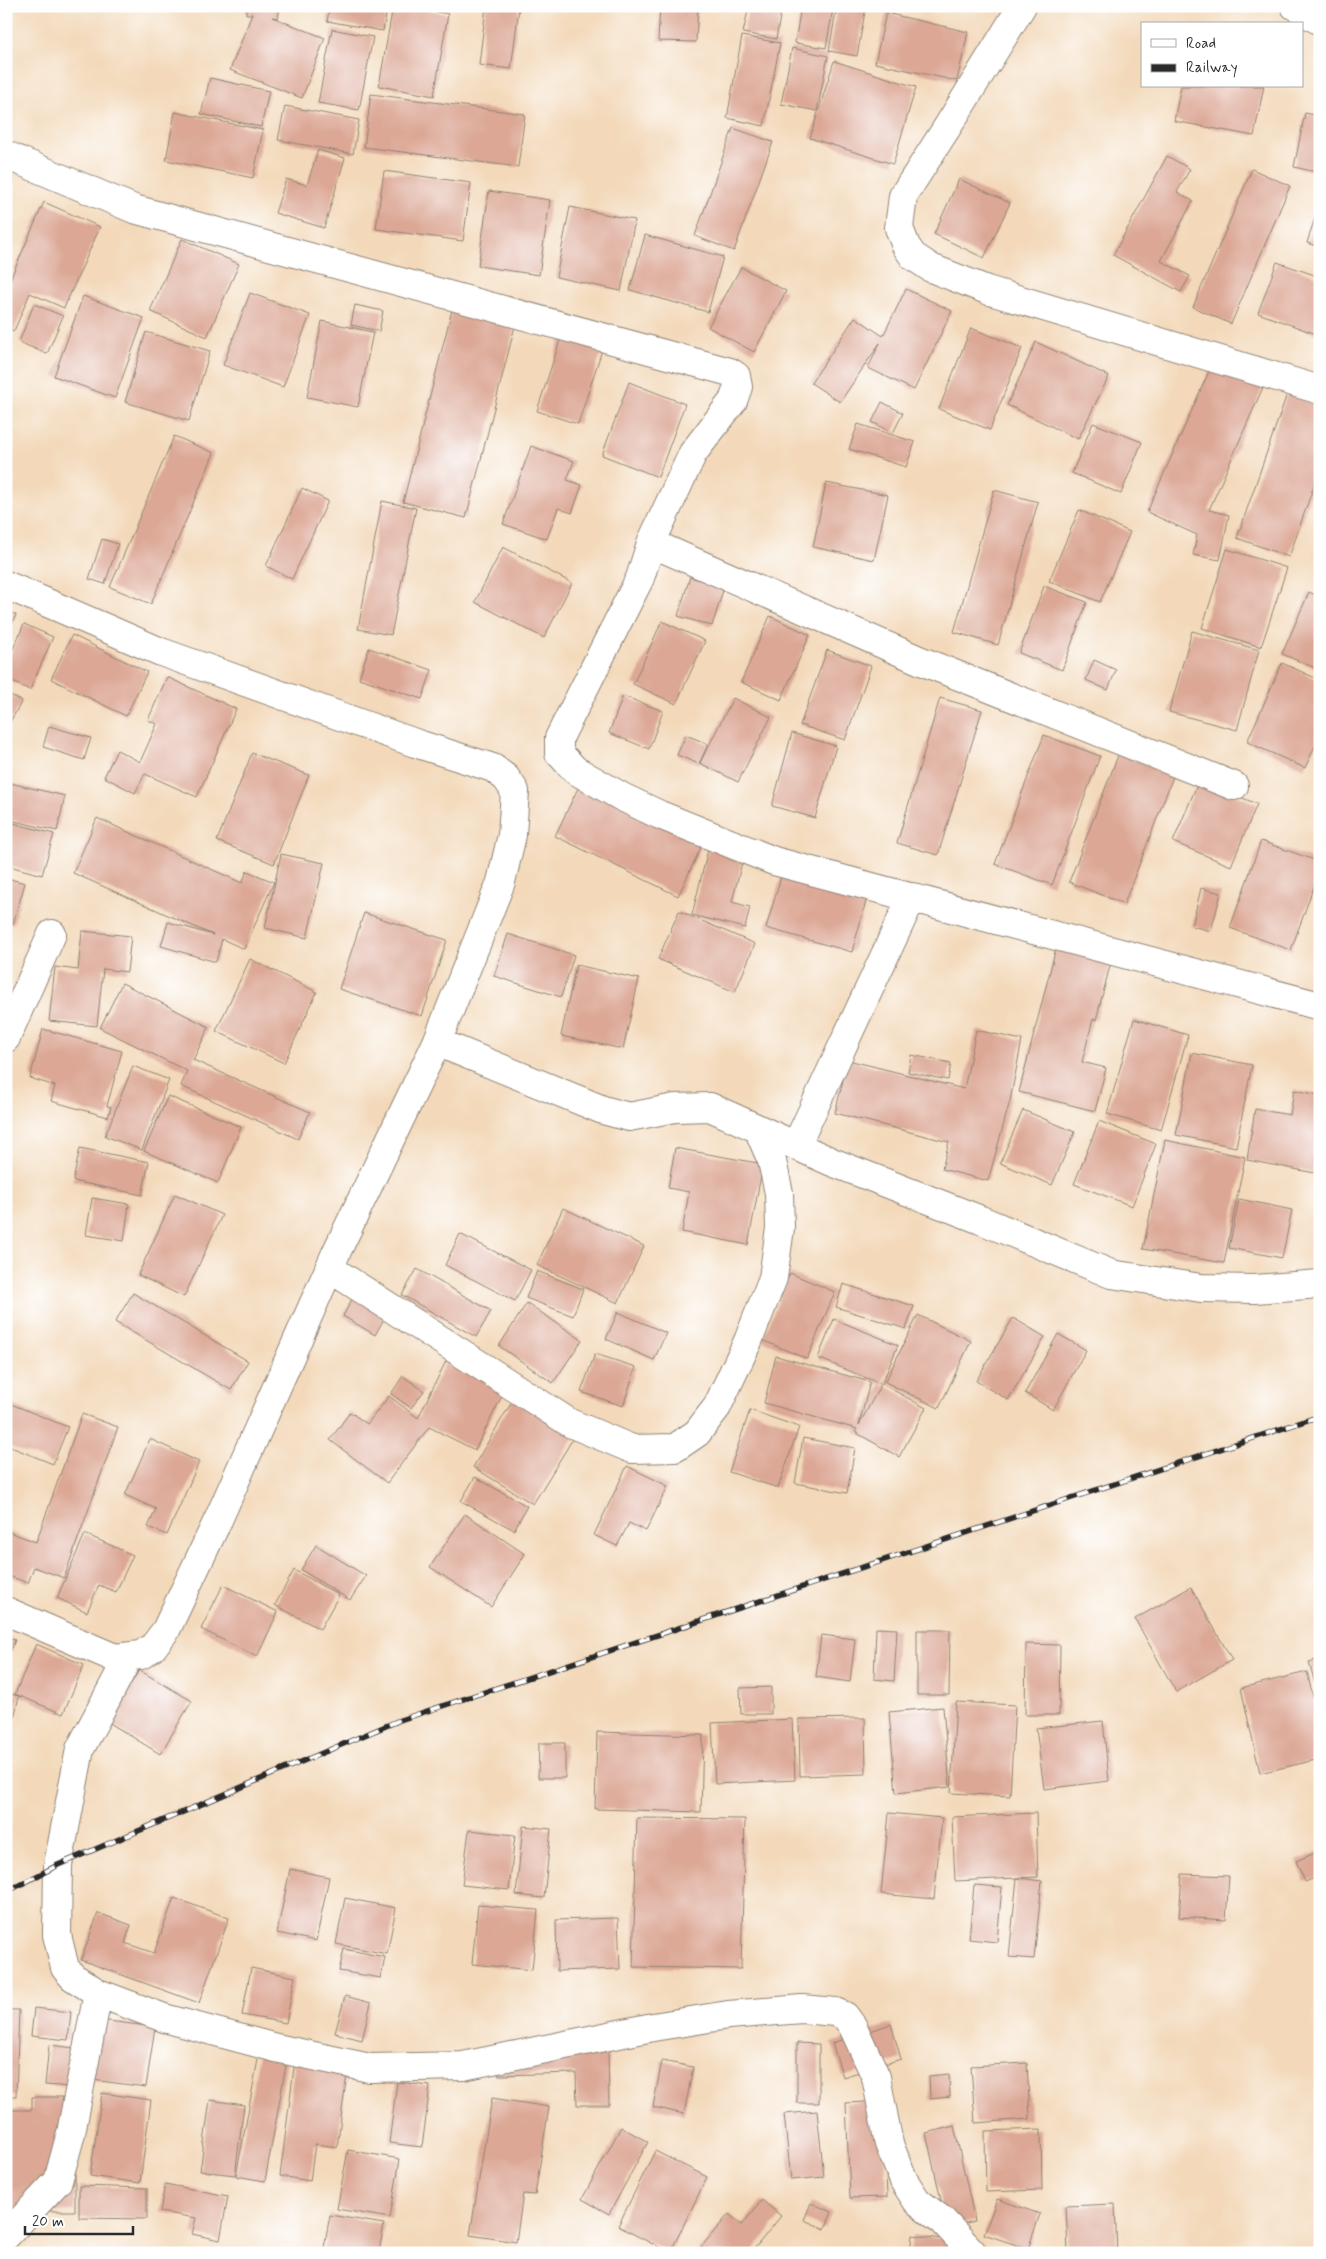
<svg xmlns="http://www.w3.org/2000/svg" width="1326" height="2259" viewBox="0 0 1326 2259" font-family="Mynerve,sans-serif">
<rect width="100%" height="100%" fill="#fff"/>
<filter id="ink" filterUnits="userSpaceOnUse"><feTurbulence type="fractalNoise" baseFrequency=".02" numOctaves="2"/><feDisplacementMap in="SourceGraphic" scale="10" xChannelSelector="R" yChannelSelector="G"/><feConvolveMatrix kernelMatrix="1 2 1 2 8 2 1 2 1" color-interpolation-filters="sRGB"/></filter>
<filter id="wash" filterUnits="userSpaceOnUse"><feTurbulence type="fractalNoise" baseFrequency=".0096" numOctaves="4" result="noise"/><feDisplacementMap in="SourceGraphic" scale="20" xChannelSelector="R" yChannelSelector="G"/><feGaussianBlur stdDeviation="1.12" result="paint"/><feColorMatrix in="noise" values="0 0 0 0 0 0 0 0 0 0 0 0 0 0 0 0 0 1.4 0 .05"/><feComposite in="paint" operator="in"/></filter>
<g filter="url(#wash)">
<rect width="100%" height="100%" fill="#f3d9ba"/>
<g id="blocks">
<path fill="#dca795" d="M247,6H280L278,18L272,17L325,38L302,98L230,70L252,14H246Z
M330,6H388L383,31L327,21Z
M393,6H408L448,14L434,96L379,86Z
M486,6L519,8L511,69L479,65Z
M660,6H698L696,42L658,41Z
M749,6H782L776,39L743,33Z
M801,6L833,9L826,48L795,43Z
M837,6H866L857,56L829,51Z
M886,13L968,32L957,81L875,63Z
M332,29L373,37L359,110L318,103Z
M742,36L780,43L764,126L727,118Z
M792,48L828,56L817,111L781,104Z
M834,61L916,87L893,164L810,138Z
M210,78L269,91L261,127L201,114Z
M1181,86H1264L1254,136L1174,121Z
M371,94L525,114L518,167L364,147Z
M285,106L359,120L353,154L278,140Z
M175,112L263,130L253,178L166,160Z
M1305,113L1320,116V173L1294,167Z
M733,128L773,142L734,251L695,236Z
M318,150L345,158L324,228L275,213L286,179L307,185Z
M1167,156L1190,169L1177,192L1193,201L1161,261L1190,276L1181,292L1113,255Z
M6,157L14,158L8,229H6Z
M1252,169L1290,186L1231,324L1193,307Z
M384,171L471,183L463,241L376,229Z
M959,179L1010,203L984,258L934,234Z
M489,191L550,200L539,275L478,266Z
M44,202L100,227L64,308L30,293L14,331L6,328V289Z
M1319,205H1320V247L1307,243Z
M570,207L635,220L621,291L556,277Z
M645,235L723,257L708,312L630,290Z
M182,239L239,264L207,337L150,311Z
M1277,262L1320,277V324L1316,334L1258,313Z
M741,267L786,291L754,352L708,327Z
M906,289L952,311L914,390L868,368L880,343L840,402L811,383L855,317L883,336Z
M250,293L310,315L283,387L223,365Z
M83,296L144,318L115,398L54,376Z
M34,304L63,316L47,354L19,342Z
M355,305L383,311L379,331L351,325Z
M452,310L515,326L466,518L403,502Z
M322,321L373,332L358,407L307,397Z
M971,328L1022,348L990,430L939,409Z
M146,332L210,351L189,421L125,402Z
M561,337L602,350L578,424L537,411Z
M1036,342L1109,376L1078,439L1007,405Z
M1213,362L1264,385L1209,510L1229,515L1220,560L1193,555L1197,535L1147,512Z
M629,382L685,404L658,477L602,455Z
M1288,391L1320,402V468L1289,557L1237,538Z
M882,402L903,413L893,433L872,422Z
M1093,423L1142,442L1121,494L1072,473Z
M858,424L915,442L906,467L849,449Z
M174,436L214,453L151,604L110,587Z
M531,446L574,461L567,480L582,485L572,513L558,508L547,539L503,524Z
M826,483L888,495L874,560L813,547Z
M302,488L328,501L292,579L266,566Z
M994,490L1038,502L998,645L954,632Z
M382,501L416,508L391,635L358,629Z
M1079,510L1130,532L1100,602L1049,581Z
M102,539L118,544L105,584L89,579Z
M503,547L572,583L544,638L475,602Z
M1227,549L1287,568L1261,647L1202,628Z
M690,577L724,587L712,626L678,616Z
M1044,586L1087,602L1062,670L1019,653Z
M1309,592L1320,597V670L1282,654Z
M6,610L16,615L6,635Z
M770,616L810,635L781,700L741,682Z
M662,621L705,641L676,704L633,684Z
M24,624L53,637L30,690L6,679V665Z
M1192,631L1259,650L1237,730L1169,712Z
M72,635L147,672L126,716L51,679Z
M369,648L432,670L422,699L359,678Z
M827,650L871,666L845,740L800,725Z
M1094,660L1116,670L1108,690L1086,680Z
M1282,663L1320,680V735L1305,768L1247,742Z
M167,677L236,709L197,797L145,774L135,793L104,777L117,750L140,762L157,724L148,720Z
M6,693L22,701L6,729Z
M623,696L663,711L649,749L609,733Z
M733,698L771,717L738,782L700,763Z
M940,698L982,710L938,855L897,843Z
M49,726L91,738L84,760L43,747Z
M792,733L836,746L815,818L772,806Z
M686,735L708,744L699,764L677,755Z
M1044,735L1100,756L1052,885L995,864Z
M252,753L309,775L274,864L217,841Z
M1119,753L1174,774L1124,904L1069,882Z
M1199,780L1257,804L1231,866L1173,842Z
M6,782L65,796L57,831L6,819Z
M580,784L703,843L678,896L555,836Z
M97,818L242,883L247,871L274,882L244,949L222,939L216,962L161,946L168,922L213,935L73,873Z
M6,821L54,834L42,875L6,865Z
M711,837L746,846L732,902L750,907L745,928L692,915Z
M1261,841L1320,862V869L1291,950L1230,928Z
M281,854L324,863L307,938L265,928Z
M785,863L870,887L852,952L766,928Z
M6,878L25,883L13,924L6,922Z
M1201,888L1221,893L1211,931L1192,926Z
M679,911L755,944L735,992L658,959Z
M364,913L447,940L422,1016L339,989Z
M82,931L131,936L127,972L103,969L97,1026L49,1021L55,967L78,970Z
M1060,932L1115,946L1096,1020L1093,1019L1082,1062L1106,1068L1095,1111L1019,1092Z
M508,934L574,955L561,997L494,976Z
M250,959L317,992L284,1063L216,1031Z
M576,965L639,979L623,1049L561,1036Z
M122,983L209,1027L193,1060L310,1112L298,1139L181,1086L187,1071L100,1028Z
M1134,1019L1188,1035L1161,1130L1107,1114Z
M43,1029L122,1051L107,1106L111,1107L108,1117L51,1101L55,1086L30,1078Z
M976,1030L1022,1040L1010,1101L988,1181L942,1169L949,1142L835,1113L848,1060L964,1089Z
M1192,1053L1252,1065L1236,1147L1176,1135Z
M911,1055L951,1063L948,1080L908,1072Z
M133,1066L169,1080L142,1150L105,1136Z
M1294,1090L1320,1095V1174L1247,1160L1255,1109L1290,1115Z
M168,1096L241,1127L218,1183L144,1151Z
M1023,1110L1075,1132L1052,1185L1000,1163Z
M1099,1121L1156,1144L1132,1206L1074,1184Z
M1165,1140L1245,1157L1224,1263L1143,1249Z
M80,1148L149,1162L142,1195L73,1181Z
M675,1148L763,1164L748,1245L682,1232L689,1192L668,1188Z
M175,1194L222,1215L184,1297L138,1275Z
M92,1198L129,1204L124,1241L86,1235Z
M1239,1199L1292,1210L1282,1258L1229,1248Z
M563,1208L644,1246L618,1303L537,1265Z
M460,1234L531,1270L515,1301L445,1265Z
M417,1269L491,1311L476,1337L402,1295Z
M537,1271L583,1289L573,1316L526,1298Z
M790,1273L835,1292L807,1359L762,1340Z
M361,1282L394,1301L375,1335L343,1316Z
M843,1284L914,1306L906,1329L836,1307Z
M133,1293L248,1361L231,1390L115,1322Z
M527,1303L582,1340L553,1383L499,1346Z
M618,1312L666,1333L654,1360L606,1339Z
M918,1315L971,1341L939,1408L885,1382Z
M1013,1318L1045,1337L1008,1400L976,1381Z
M834,1319L898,1345L882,1384L926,1408L899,1457L855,1432L857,1429L764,1403L776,1356L870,1382L859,1425L881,1384L818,1358Z
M1058,1334L1086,1350L1053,1410L1025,1393Z
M451,1351L510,1380L475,1450L429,1427L387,1483L330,1440L350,1412L367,1424L389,1396L418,1418Z
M595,1354L636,1367L623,1406L581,1392Z
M403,1376L424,1391L411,1408L391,1394Z
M522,1385L583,1422L533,1504L473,1467Z
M6,1402L68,1427L53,1464L6,1445Z
M750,1410L799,1427L778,1488L729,1472Z
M82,1414L118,1427L64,1578L34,1567L28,1583L6,1575V1531L36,1542Z
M803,1438L855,1448L847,1493L795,1483Z
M150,1439L199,1462L167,1535L148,1527L156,1509L125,1495Z
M627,1466L668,1486L646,1531L629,1523L617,1546L594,1535Z
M475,1477L527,1506L514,1530L461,1501Z
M465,1514L525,1554L491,1607L430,1567Z
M85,1534L133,1555L116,1592L99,1585L87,1612L57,1598Z
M316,1545L366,1576L350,1600L301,1570Z
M294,1570L339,1595L320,1629L275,1605Z
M223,1585L278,1612L257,1657L201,1629Z
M1191,1587L1232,1660L1176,1692L1135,1619Z
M876,1628L897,1629L894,1681L874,1679Z
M917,1630H950L949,1695H917Z
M821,1635L855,1639L850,1682L816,1677Z
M6,1637L15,1640L6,1662Z
M36,1644L84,1665L63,1714L15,1694Z
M1026,1644L1060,1645L1059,1715H1025Z
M1320,1659V1697H1319L1309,1662Z
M139,1670L192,1701L160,1754L108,1722Z
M1307,1672L1320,1726V1759L1260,1773L1241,1688Z
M771,1687V1714H741L740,1688Z
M6,1693L19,1696L13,1723L6,1722Z
M956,1702L1015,1705L1010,1796L951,1793Z
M943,1707L950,1787L896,1793L889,1712Z
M865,1718L866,1774L800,1776L799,1719Z
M792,1719L795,1780L715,1784L712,1723Z
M1103,1721L1109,1781L1044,1789L1036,1728Z
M597,1732L703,1735L701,1812L595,1809Z
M539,1743H565V1778H538Z
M889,1813L942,1818L934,1899L881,1894Z
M1036,1813L1038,1877L955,1881L952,1817Z
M637,1818L745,1819L741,1969L633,1967Z
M523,1826L551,1829L544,1898L516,1895Z
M469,1830L515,1835L509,1890L462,1885Z
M1320,1851V1876L1305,1882L1296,1861Z
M290,1869L329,1877L316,1941L277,1933Z
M1182,1874L1229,1876L1226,1920L1179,1917Z
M1017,1878L1042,1881L1034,1959L1009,1957Z
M974,1885L1002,1887L997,1942L969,1939Z
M174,1898L229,1918L199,2003L81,1960L98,1913L131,1925L125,1943L154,1953Z
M345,1898L396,1908L387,1954L336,1944Z
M478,1905L538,1910L532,1970L472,1964Z
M618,1918L620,1969L557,1971L556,1920Z
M344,1949L385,1957L381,1978L339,1971Z
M251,1968L295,1977L286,2023L242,2015Z
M345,1996L371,2003L362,2040L335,2033Z
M34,2008L71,2012L68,2040L31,2036Z
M6,2010H19L16,2096H6Z
M93,2019L155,2027L146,2087L85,2079Z
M891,2024L901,2059L843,2077L832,2043Z
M797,2043L819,2044V2103H797Z
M608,2044L609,2105H577L576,2073L498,2075V2047Z
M49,2045L75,2048L71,2087L45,2085Z
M259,2054L287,2060L265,2181L236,2176Z
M295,2060L348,2067L337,2147L315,2144L310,2181L280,2176Z
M662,2061L693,2067L684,2114L653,2107Z
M1027,2063L1030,2119L975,2123L971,2066Z
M949,2074L950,2097L930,2099L929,2076Z
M397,2082L430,2086L422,2147L389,2143Z
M102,2093L151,2100L140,2183L90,2176Z
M32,2097H75V2211H6V2110H32Z
M492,2098L549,2107L535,2195L523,2194L516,2242L470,2235Z
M210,2100L244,2105L235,2175L200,2171Z
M883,2101L887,2197L850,2198L846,2103Z
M817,2111L824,2177L791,2180L784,2114Z
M954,2126L975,2221L947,2227L926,2133Z
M621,2127L648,2142L609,2214L582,2199Z
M1041,2129L1042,2190L986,2192L985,2131Z
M348,2150L400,2159L390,2218L337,2209Z
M655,2151L707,2177L670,2253L618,2226Z
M165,2184L228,2196L220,2240L192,2234L196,2218L160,2212Z
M79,2186L147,2188V2219L79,2218Z
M997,2199L1040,2214L1028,2249L984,2234Z
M762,2200L781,2216L751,2253H696L729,2214L742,2225Z
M811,2203L832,2212L825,2229L804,2220Z
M1115,2204L1117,2253H1068L1066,2206Z
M330,2215L384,2224L379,2253H323Z
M912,2235L973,2243L972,2253H910Z"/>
</g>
</g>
<g filter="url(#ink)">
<use href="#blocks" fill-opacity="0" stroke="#8f8272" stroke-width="1"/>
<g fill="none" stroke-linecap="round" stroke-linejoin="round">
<defs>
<path id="street" d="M1022,6L948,126L903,196L899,228L906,246L913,256L931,268L987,290L1320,390
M1295,6L1320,21
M6,155L134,209L730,372L736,376L738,387L733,401L693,453L651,543L640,578L559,738V753L575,770L622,797L660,815L774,861L1320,1006
M651,543L919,660L1234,786
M6,585L161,652L415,743L493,768L506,778L515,791L512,835L501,882L437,1042L336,1253L218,1520L166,1630L153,1647L141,1655L115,1658L6,1611
M6,1038L52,934
M437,1042L603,1110L629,1117L675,1108L710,1107L832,1162L981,1220L1111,1274L1201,1288L1255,1289L1320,1284
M796,1146L912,897
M329,1268L570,1423L632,1449L675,1448L697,1433L717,1407L748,1341L773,1278L780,1228L779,1193L772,1161L758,1129
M128,1658L80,1749L58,1865L57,1935L65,1968L73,1977L98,1993L164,2018L276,2048L370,2068L463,2066L653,2027L728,2015L802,2009L835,2012L845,2016L853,2027L876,2077L889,2144L904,2181L917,2201L943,2221L973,2253
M6,2236L58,2181L71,2133L98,1993"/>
</defs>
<use href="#street" stroke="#8f8272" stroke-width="30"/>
<use href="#street" stroke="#fff" stroke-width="28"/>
<defs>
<path id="rail" d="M6,1892L58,1865L400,1720L1320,1416"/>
</defs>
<use href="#rail" stroke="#2b2b2b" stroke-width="5.5"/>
<use href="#rail" stroke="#fff" stroke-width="4" stroke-dasharray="11" stroke-linecap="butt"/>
</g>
</g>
<rect width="1326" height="2259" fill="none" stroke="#fff" stroke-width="25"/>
<rect x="1141" y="22" width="162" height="65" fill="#ffffff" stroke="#aaaaaa"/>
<rect x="1151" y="39" width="25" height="8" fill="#ffffff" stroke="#aaaaaa"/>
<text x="1186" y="48" font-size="15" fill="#2b2b2b">Road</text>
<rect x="1151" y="64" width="25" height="8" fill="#2b2b2b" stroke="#aaaaaa"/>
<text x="1186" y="72" font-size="15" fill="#2b2b2b">Railway</text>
<path d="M25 2226v8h108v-8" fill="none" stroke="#2b2b2b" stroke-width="2.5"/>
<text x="32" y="2226" font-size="15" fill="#2b2b2b" stroke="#ffffff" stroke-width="4" paint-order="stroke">20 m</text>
</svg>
